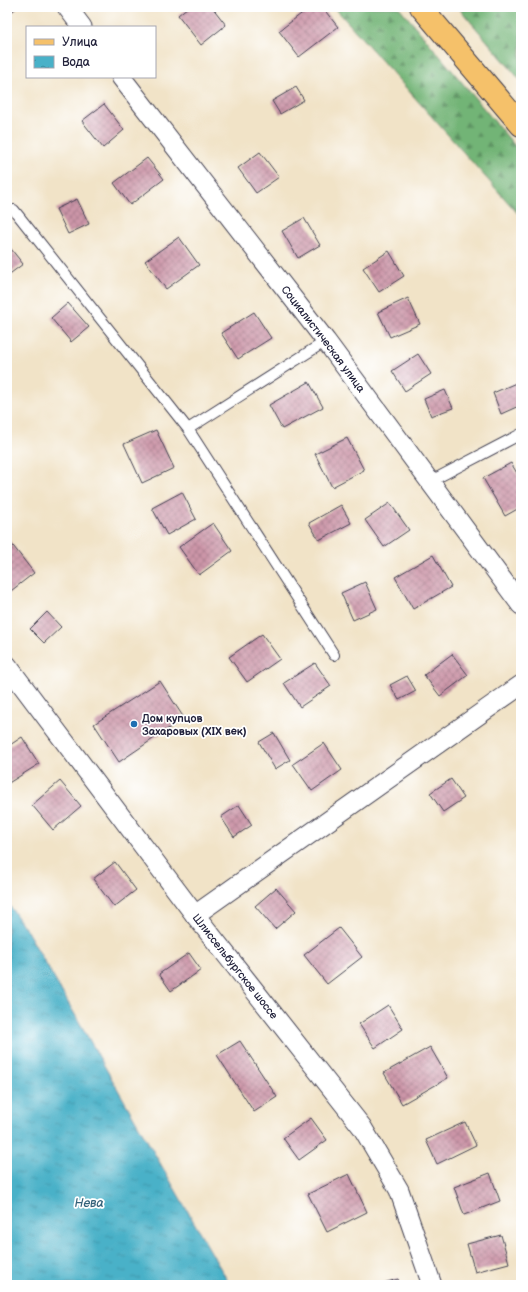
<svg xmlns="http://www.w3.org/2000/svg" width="528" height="1292" viewBox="0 0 528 1292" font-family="'Balsamiq Sans',sans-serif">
<defs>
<pattern id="forest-firs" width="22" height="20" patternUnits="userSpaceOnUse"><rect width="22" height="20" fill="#72b476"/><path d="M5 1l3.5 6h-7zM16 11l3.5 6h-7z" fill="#5d9262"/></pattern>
<pattern id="water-ripples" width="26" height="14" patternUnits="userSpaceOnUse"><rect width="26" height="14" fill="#49b1c8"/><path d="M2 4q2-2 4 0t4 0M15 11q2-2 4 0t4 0" fill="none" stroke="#3c90a4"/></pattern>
<pattern id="building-cross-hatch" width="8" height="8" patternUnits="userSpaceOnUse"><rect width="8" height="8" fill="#cc95a8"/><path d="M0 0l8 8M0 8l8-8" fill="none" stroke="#a5798a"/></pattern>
</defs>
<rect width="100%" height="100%" fill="#fff"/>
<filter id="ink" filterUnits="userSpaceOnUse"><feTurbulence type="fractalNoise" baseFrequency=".025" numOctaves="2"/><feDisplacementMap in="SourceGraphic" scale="8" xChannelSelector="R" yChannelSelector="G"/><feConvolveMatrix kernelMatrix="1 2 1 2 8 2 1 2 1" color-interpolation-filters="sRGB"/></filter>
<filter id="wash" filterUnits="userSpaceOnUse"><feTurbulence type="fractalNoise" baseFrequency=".012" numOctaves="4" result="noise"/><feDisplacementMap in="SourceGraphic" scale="16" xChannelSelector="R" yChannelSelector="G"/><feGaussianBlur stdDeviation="0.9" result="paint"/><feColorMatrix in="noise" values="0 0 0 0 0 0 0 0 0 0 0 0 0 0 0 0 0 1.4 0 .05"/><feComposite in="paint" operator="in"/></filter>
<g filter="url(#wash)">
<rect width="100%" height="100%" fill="#f1e3c7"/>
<path fill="url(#forest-firs)" stroke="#4a6b58" d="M334,7H399L521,153V217Z
M458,7H521V81Z"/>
<path fill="url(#water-ripples)" stroke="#366a82" d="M7,902L27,931L230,1285H7Z"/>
<g id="blocks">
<path fill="url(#building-cross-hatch)" d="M7,7H18L10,13L7,9Z
M188,7H212L226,25L201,45L178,15Z
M310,7H322L338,27L299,57L279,31Z
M296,87L304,100L280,114L272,101Z
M104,104L124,130L103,148L82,121Z
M260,152L279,177L256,193L238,168Z
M147,158L164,179L130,205L114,183Z
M77,199L89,224L68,234L56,209Z
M304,218L320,245L298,258L282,231Z
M179,237L199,265L166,289L145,261Z
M7,244L23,264L7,276Z
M389,251L404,276L379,292L363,268Z
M408,298L420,324L390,337L378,312Z
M68,303L89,327L71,342L51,318Z
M254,312L271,338L238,359L221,333Z
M418,354L431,374L405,391L392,371Z
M309,382L323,407L282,429L269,405Z
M516,383L521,395V405L501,414L493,393Z
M445,390L453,408L431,416L424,399Z
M156,430L174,468L142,483L124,444Z
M347,438L364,470L332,487L315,454Z
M511,463L521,480V507L505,516L483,478Z
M182,492L196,519L167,535L152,508Z
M390,503L409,530L384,547L365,520Z
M341,505L351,523L319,540L309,523Z
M213,523L232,551L199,575L179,547Z
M7,538L34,573L7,594Z
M433,555L451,587L413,609L395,577Z
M365,582L377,609L353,620L341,593Z
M47,612L61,627L44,643L30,629Z
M262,634L280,659L247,682L229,657Z
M452,654L468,675L440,696L424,675Z
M315,663L331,686L300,707L284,683Z
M407,676L416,691L399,700L390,685Z
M160,681L184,718L119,762L94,724Z
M274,733L290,760L275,769L259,742Z
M22,737L39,764L7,784V747Z
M324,743L342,770L312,791L293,764Z
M451,779L464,798L443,812L430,793Z
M60,781L81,806L53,830L32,805Z
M239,805L252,825L234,837L221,817Z
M115,862L136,890L114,907L93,879Z
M276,888L296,911L275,929L255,906Z
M339,928L362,957L327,984L304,955Z
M189,953L201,970L171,991L159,974Z
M388,1005L403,1029L375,1048L359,1024Z
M240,1041L277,1097L254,1112L217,1055Z
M430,1047L448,1078L402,1104L384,1073Z
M311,1118L327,1140L299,1160L283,1138Z
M465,1122L476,1145L437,1164L426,1140Z
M490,1173L500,1201L464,1215L454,1187Z
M349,1174L367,1212L327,1232L308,1194Z
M501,1235L509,1263L475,1272L467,1244Z
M398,1279L400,1285H376Z"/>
</g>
</g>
<g filter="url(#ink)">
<use href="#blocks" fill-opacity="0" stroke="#413f50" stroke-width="1"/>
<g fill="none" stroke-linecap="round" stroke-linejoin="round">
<defs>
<path id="service" d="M14,210L188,429L334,655
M188,429L326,341
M431,481L521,434"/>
<g id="minor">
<path d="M67,7L82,27"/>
<path id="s1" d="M121,77L326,341L521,605"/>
<path id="s2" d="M7,665L195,915L362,1127L399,1190L432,1285"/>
<path d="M195,915L521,685"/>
</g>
<path id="primary" d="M421,7L521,125"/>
</defs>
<use href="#service" stroke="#413f50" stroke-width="12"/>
<use href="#minor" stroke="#413f50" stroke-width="21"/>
<use href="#primary" stroke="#413f50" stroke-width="24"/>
<use href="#service" stroke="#fff" stroke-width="10"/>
<use href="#minor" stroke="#fff" stroke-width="19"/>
<use href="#primary" stroke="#f5c16b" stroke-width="22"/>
</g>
</g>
<circle fill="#1f6fb2" stroke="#fff" stroke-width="1.5" cx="134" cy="724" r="4"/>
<g text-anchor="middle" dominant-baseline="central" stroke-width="3.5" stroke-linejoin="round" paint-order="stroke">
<g font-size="11" fill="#22223b" stroke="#fff">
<text stroke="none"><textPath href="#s1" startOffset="331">Социалистическая улица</textPath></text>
<text stroke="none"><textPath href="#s2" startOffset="378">Шлиссельбургское шоссе</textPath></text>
</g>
<g font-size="11" font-weight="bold" fill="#22223b" stroke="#fff" text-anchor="start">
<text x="142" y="718">Дом купцов<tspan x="142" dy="13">Захаровых (XIX век)</tspan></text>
</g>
<g font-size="12" font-style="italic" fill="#34627a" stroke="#fff">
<text x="89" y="1203">Нева</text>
</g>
</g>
<rect width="528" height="1292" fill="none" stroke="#fff" stroke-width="24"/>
<rect x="26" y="26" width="130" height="52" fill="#ffffff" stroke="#a7a7b1"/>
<rect x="34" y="39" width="20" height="6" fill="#f5c16b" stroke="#a7a7b1"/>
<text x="62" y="46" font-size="12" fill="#22223b">Улица</text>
<rect x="34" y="56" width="20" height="12" fill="url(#water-ripples)" stroke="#a7a7b1"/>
<text x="62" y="66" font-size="12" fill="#22223b">Вода</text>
</svg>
